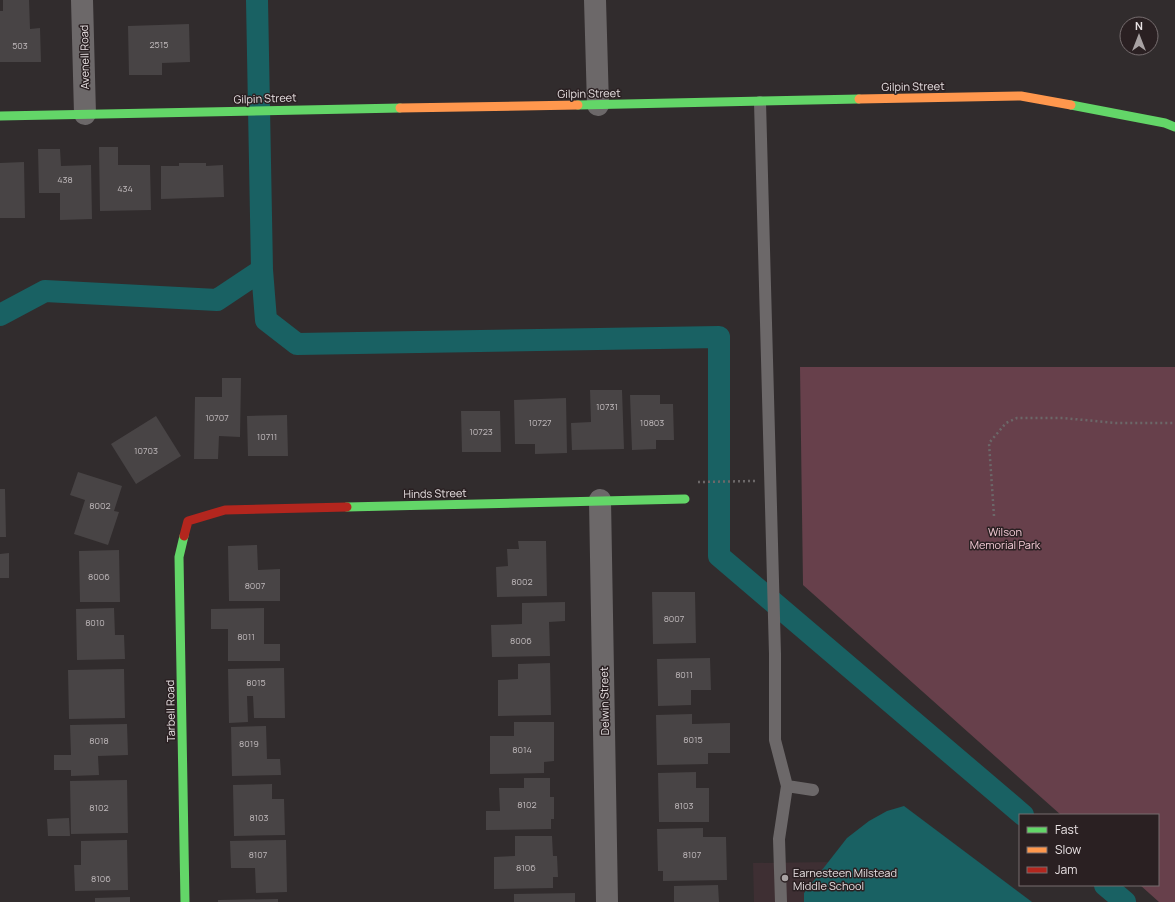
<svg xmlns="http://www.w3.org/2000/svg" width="1175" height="902" viewBox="0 0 1175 902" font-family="Manrope,sans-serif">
<rect width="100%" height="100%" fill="#312c2d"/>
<path fill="#3e2f33" d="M830,862L804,893V902H754L753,863Z"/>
<path fill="#67404b" d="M800,367H1175V902H1159L1140,885H1158V815H1061L803,585Z"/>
<path fill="#196163" d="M904,806L1032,902H804V893L847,838L869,821L887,811Z"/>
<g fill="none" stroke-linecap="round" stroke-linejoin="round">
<path stroke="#196163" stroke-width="22" d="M262,270L266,320L297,344L719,337V556L1023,815
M0,315L45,291L217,300L262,270L257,0
M1105,885L1125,902"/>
</g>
<path fill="#484445" d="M3,0H29L30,29L40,28L41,62H0V11H3Z
M189,24L190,62L162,63V75H129L128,26Z
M99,147H118V165H150L151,210L100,211Z
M38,149H60L61,166L91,165L92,219L60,220V193H39Z
M24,162L25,218H0V163Z
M179,163H206V166L223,165L224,197L161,199V166H179Z
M222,378H241L240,437L219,436L218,459H194L195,397H222Z
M590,390H622L624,449L572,450L571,423L591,422Z
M630,395H660V404H673L674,440H656V449L632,450Z
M566,398L567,453L535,454V444H515L514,400Z
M461,411H500L501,452H462Z
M287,415L288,456H248L247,416Z
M156,416L181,456L136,484L111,444Z
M78,472L122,486L114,511L119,512L108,545L74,534L85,500L70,495Z
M0,489H5L6,537H0Z
M518,541H546L547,596L497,597L496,567L508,566L507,549H519Z
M257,545L258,570L280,569V601H229L228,546Z
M119,550L120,602H80L79,551Z
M9,553V578H0V554Z
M652,592H695L696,643L653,644Z
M565,602V621L549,622L550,656L492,657L491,625L522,624V603Z
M114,608L115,635H124L125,659L77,660L76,609Z
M264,608V644H280V661H228V629H211V609Z
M710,658L711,690H691V705L658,706L657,659Z
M550,663L551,715L498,716V680L518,679V664Z
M284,668L285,718H254L253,696H247L248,722L229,723L228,669Z
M124,669L125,718L69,719L68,670Z
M692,714V724L730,723V753H708V764L657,765L656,715Z
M514,722H554V761L544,762V773L490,774V736H514Z
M127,724L128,755L98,756L99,775L71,776V770H54V755H71L70,725Z
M266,726L267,759H280L281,775L232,776L231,727Z
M696,772V788H709V822H659L658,773Z
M524,778H550V797H554V819H551V829L486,830V811H500L499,788H524Z
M127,780L128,833L71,834L70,781Z
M272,784V799H284L285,835L234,836L233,785Z
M69,818L70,836H48L47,819Z
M703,828V837H726L727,880L663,881V871H658L657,829Z
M515,836H552L553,856H557L558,877H553V888L494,889V857L515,856Z
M127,840L128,890L75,891L74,865H81V841Z
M286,840L287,892L256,893L255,868H231L230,841Z
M718,885L719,902H674V886Z
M575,893V902H514V894Z
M130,897V902H95V898Z
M278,899V902H218V900Z"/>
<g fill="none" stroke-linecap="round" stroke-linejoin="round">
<path stroke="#6c6869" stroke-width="2.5" stroke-dasharray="2 3" stroke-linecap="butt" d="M698,482L755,481
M994,516L989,443L1006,423L1017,418H1063L1116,423H1175"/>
<path stroke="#6c6869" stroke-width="12" d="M760,102L775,654V740L787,786L813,790
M781,902L779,839L787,786"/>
<path stroke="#6c6869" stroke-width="22" d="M82,0L85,114
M595,0L598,105
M600,500L607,902"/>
<path stroke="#63d668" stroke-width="9" d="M578,105L859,99
M1071,105L1165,123L1175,127
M0,116L400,108
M347,507L685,499
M184,536L179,557L185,902"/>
<path stroke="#ff974d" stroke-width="9" d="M859,99L1021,96L1071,105
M400,108L578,105"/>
<path stroke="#b3261e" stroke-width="9" d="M184,536L188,521L225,510L347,507"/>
</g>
<circle fill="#a8a2a3" stroke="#2a2022" stroke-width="1.5" cx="785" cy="878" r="4"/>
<g text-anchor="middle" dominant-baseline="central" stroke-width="3" stroke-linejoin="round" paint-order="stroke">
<g font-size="9" fill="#c0babc">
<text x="159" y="44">2515</text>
<text x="20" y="45">503</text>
<text x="65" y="179">438</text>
<text x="125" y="188">434</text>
<text x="607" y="406">10731</text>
<text x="217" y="417">10707</text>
<text x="540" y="422">10727</text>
<text x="652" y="422">10803</text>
<text x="481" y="431">10723</text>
<text x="267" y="436">10711</text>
<text x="146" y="450">10703</text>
<text x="100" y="505">8002</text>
<text x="99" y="576">8006</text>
<text x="522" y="581">8002</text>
<text x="255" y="585">8007</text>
<text x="674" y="618">8007</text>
<text x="95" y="622">8010</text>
<text x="246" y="636">8011</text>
<text x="521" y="640">8006</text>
<text x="684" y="674">8011</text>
<text x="256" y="682">8015</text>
<text x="693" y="739">8015</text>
<text x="99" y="740">8018</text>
<text x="249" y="743">8019</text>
<text x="522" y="749">8014</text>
<text x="527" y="804">8102</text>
<text x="684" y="805">8103</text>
<text x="99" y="807">8102</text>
<text x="259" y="817">8103</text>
<text x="258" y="854">8107</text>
<text x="692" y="854">8107</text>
<text x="526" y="867">8106</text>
<text x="101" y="878">8106</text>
</g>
<g font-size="11" fill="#e8e1e3" stroke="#2a2022">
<text transform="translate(84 57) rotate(-91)">Avenell Road</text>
<text transform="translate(913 86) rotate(-1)">Gilpin Street</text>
<text transform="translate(589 93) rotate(-1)">Gilpin Street</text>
<text transform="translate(265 98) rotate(-2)">Gilpin Street</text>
<text transform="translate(435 493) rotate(-1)">Hinds Street</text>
<text transform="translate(604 701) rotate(-91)">Delwin Street</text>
<text transform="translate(170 711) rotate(-91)">Tarbell Road</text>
</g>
<g font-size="11" fill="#f4cbd6" stroke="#2a2022">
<text x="1005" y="531">Wilson<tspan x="1005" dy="13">Memorial Park</tspan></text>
</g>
<g font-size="11" fill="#e8e1e3" stroke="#2a2022" text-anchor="start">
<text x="793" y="872">Earnesteen Milstead<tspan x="793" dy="13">Middle School</tspan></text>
</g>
</g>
<rect x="1019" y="814" width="140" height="72" fill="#2a2022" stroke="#766d6f"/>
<rect x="1027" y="827" width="20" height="6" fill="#63d668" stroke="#766d6f"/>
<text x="1055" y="834" font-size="12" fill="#e8e1e3">Fast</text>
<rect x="1027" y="847" width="20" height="6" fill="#ff974d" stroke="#766d6f"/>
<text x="1055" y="854" font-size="12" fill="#e8e1e3">Slow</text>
<rect x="1027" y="867" width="20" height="6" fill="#b3261e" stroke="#766d6f"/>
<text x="1055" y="874" font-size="12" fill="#e8e1e3">Jam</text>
<g transform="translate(1139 36)"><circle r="19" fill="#2a2022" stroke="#766d6f"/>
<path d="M0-3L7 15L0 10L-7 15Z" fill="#a8a2a3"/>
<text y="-6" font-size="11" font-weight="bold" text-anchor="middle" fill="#e8e1e3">N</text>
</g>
</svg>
